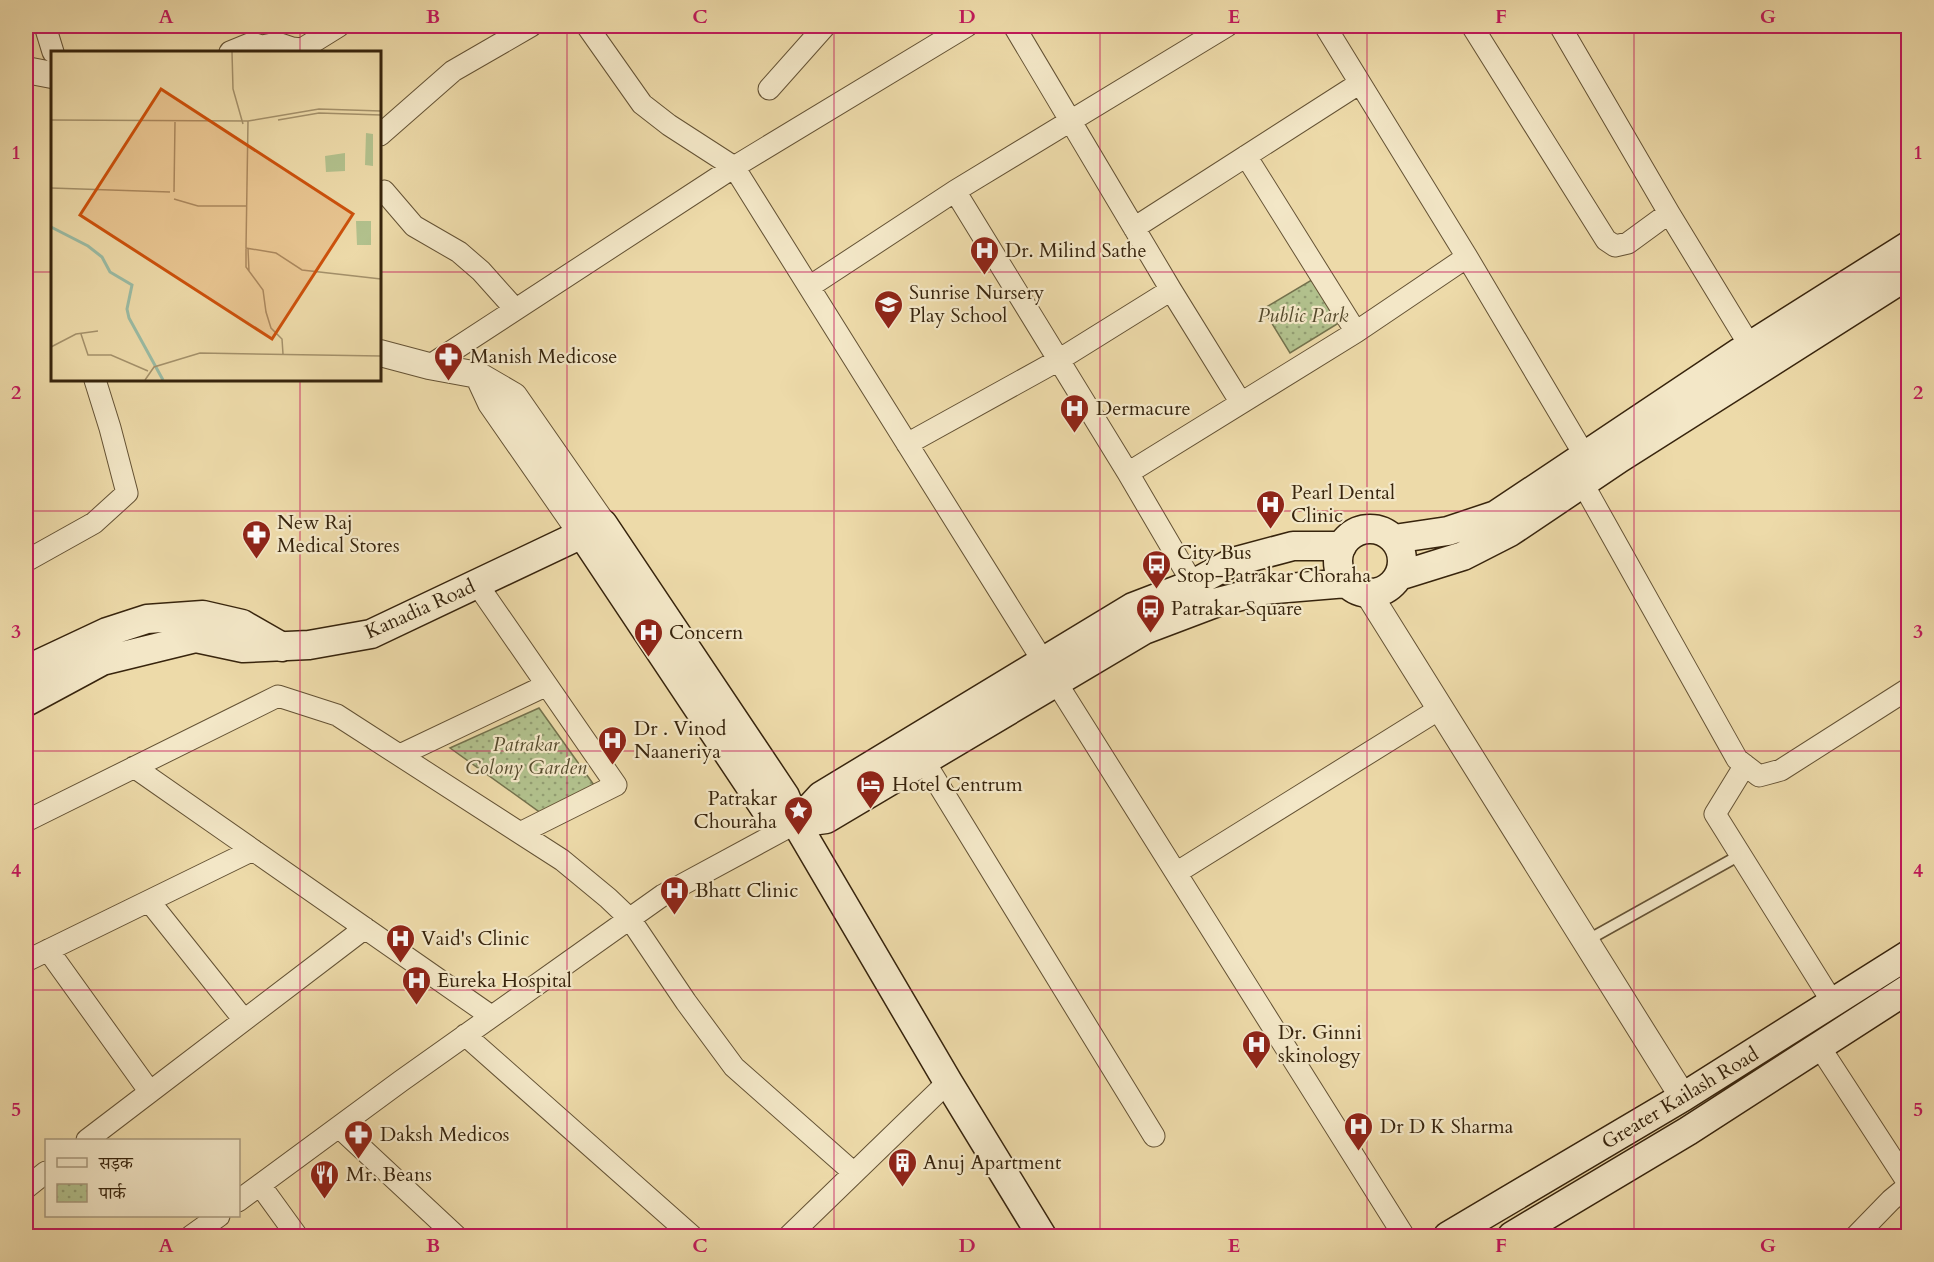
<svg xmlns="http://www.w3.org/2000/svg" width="1934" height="1262" viewBox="0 0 1934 1262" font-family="Cardo,'Noto Serif Devanagari',serif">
<defs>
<pattern id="park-dots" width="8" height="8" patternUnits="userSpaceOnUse" patternTransform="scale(1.5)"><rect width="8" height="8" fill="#b2c18d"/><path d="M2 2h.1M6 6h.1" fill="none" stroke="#929d72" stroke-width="1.8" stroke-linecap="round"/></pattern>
</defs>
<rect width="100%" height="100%" fill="#eddaa9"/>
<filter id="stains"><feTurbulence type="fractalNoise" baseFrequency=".00333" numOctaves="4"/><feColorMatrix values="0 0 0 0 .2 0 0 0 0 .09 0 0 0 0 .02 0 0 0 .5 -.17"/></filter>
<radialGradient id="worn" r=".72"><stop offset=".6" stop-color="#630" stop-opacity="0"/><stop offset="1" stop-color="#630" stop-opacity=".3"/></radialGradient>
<path fill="url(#park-dots)" stroke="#74724d" stroke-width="1.5" d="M1315,278L1342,321L1290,353L1263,309Z
M539,708L594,785L541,813L450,748Z"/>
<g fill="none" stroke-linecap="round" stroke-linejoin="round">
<defs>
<path id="service" d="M1586,941L1740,855"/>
<path id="minor" d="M45,26L53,52
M587,26L642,104L669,125L734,167L1043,661
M1014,26L1171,290L1241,403
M1325,26L1467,257L1585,456
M1472,26L1606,240L1615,246L1628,243L1669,213
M1560,26L1669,213L1750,346
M230,52L252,43L262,46L277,43L292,48L302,49L339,26
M769,89L825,26
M380,135L453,71L531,26
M1246,156L1356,332
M384,191L414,226L459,252L481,271L515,309
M955,191L1128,473L1193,584
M1134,228L1360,83
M809,287L955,191L1227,26
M429,366L734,167L967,26
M907,444L1057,361L1171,290
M1128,473L1356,332L1467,257
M1583,484L1737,759L1759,776L1781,770L1908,689
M26,561L94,523L127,493L110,428L95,380
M477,584L616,785L520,833
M1056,682L1404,1236
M400,755L547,685
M924,761L1154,1136
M1745,765L1715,814L1833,1003
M134,767L491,1016
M26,821L278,696L337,715L562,860L608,898L630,919L686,1002L734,1067L854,1173
M1176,873L1441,708
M149,901L244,1020
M48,950L150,1092
M26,961L253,850
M465,1035L692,1236
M1819,1046L1908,1183
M339,1127L456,1236
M87,1140L365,928
M260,1185L297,1236
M26,1188L46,1172
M238,1201L401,1081L663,895L796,823
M191,1236L219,1216
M789,1236L948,1082
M1856,1236L1891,1200L1908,1186"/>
<path id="tertiary" d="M26,70L52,75
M380,353L429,366L478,375L514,396L603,524
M478,375L491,403L582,534
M1368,593L1683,1097"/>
<path id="secondary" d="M1338 561a32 32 0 1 1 64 0a32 32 0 1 1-64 0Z
M582,534L766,810L796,823L826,819L1144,630L1218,602L1264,590L1347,583
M1394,539L1448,531L1496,515L1740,352L1908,246
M1399,576L1463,556L1510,532L1620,458L1908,275
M26,670L107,632L147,619L203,615L242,624L282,647
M26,702L102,661L196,638L243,648L309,645L371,634L603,524L785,796L796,823L948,1082L1042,1236
M796,823L821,796L1133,607L1193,584L1233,562L1293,546H1342
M1448,1236L1683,1097L1908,955
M1512,1236L1688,1131L1908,989"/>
</defs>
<use href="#service" stroke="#645234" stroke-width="13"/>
<use href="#minor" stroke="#645234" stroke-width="23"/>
<use href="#tertiary" stroke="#645234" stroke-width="28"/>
<use href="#secondary" stroke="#37240d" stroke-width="31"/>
<use href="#service" stroke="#f3e7c7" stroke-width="10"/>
<use href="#minor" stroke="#f3e7c7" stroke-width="21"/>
<use href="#tertiary" stroke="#f3e7c7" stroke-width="26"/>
<use href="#secondary" stroke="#f3e7c7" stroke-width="28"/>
</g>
<path fill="none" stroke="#c2185b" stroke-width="1.5" stroke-opacity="0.55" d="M300,26V52M567,26V1236M834,26V1236M1100,26V1236M1367,26V1236M1634,26V1236M26,272H52M380,272H1908M300,380V1236M26,511H1908M26,751H1908M26,990H1908"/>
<defs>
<symbol id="hospital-pin" viewBox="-11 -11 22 30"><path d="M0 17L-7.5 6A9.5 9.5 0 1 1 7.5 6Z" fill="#8f2418" stroke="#f3e7c7"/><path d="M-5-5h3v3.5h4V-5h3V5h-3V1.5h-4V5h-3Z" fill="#fff"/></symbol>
<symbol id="school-pin" viewBox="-11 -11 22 30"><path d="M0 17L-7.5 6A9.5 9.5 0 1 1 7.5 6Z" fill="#8f2418" stroke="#f3e7c7"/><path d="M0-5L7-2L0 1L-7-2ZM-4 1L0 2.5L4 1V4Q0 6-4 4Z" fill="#fff"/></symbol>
<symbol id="pharmacy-pin" viewBox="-11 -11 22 30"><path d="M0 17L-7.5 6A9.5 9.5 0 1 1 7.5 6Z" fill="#8f2418" stroke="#f3e7c7"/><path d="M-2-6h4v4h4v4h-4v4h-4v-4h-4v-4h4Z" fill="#fff"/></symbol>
<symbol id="bus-pin" viewBox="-11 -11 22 30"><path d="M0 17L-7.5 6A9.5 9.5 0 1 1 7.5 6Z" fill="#8f2418" stroke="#f3e7c7"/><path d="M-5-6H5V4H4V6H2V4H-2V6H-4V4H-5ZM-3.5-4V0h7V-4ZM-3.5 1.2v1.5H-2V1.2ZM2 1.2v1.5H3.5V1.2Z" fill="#fff"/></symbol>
<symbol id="hotel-pin" viewBox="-11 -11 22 30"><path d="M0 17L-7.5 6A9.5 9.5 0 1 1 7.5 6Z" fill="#8f2418" stroke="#f3e7c7"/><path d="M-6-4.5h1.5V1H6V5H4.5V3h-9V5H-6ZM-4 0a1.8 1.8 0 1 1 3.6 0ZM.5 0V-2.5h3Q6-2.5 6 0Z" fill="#fff"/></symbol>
<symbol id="sight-pin" viewBox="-11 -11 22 30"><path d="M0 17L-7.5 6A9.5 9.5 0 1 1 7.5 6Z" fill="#8f2418" stroke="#f3e7c7"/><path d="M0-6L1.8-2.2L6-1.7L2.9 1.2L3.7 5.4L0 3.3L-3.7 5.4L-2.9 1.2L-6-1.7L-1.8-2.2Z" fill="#fff"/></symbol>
<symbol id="building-pin" viewBox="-11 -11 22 30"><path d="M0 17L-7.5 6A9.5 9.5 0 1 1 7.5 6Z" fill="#8f2418" stroke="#f3e7c7"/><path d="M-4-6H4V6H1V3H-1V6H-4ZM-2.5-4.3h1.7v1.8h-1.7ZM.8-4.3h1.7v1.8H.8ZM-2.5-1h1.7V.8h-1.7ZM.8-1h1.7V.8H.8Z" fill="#fff"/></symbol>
<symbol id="restaurant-pin" viewBox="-11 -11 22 30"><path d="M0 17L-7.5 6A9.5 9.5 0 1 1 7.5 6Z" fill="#8f2418" stroke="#f3e7c7"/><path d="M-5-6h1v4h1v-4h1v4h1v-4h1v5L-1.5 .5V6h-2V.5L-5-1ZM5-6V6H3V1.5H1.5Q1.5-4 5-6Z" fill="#fff"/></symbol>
</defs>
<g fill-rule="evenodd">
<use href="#hospital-pin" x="968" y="234" width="33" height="45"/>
<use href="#school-pin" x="872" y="288" width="33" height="45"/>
<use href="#pharmacy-pin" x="432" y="340" width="33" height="45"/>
<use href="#hospital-pin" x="1058" y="392" width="33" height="45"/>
<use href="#hospital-pin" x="1254" y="488" width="33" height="45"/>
<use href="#pharmacy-pin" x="240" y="518" width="33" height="45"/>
<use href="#bus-pin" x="1140" y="548" width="33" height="45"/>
<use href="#bus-pin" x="1134" y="592" width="33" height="45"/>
<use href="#hospital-pin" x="632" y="616" width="33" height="45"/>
<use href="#hospital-pin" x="596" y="724" width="33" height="45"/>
<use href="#hotel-pin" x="854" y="768" width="33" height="45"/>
<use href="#sight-pin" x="782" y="794" width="33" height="45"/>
<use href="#hospital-pin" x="658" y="874" width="33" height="45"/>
<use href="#hospital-pin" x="384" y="922" width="33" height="45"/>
<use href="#hospital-pin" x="400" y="964" width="33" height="45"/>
<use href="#hospital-pin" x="1240" y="1028" width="33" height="45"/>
<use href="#hospital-pin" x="1342" y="1110" width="33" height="45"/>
<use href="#pharmacy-pin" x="342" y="1118" width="33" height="45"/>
<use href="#building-pin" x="886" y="1146" width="33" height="45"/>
<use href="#restaurant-pin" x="308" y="1158" width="33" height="45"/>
</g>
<g text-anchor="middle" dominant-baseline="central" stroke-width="4.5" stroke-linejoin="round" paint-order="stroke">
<g font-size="20" fill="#37240d" stroke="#f3e7c7" text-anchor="start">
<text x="1005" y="250">Dr. Milind Sathe</text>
<text x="909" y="292">Sunrise Nursery<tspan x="909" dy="23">Play School</tspan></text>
<text x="470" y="356">Manish Medicose</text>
<text x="1096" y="408">Dermacure</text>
<text x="1291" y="492">Pearl Dental<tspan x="1291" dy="23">Clinic</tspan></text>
<text x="277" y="522">New Raj<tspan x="277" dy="23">Medical Stores</tspan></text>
<text x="1177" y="552">City Bus<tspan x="1177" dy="23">Stop-Patrakar Choraha</tspan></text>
<text x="1171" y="608">Patrakar Square</text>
<text x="669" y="632">Concern</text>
<text x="634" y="728">Dr . Vinod<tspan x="634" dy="23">Naaneriya</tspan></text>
<text x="892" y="784">Hotel Centrum</text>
<text x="777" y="798" text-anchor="end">Patrakar<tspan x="777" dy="23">Chouraha</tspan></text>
<text x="695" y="890">Bhatt Clinic</text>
<text x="421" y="938">Vaid's Clinic</text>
<text x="437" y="980">Eureka Hospital</text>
<text x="1278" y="1032">Dr. Ginni<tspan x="1278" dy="23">skinology</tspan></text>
<text x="1380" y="1126">Dr D K Sharma</text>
<text x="380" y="1134">Daksh Medicos</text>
<text x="923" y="1162">Anuj Apartment</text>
<text x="346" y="1174">Mr. Beans</text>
</g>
<g font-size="20" font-style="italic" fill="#564b2d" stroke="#f3e7c7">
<text x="1303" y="315">Public Park</text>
<text x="526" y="744">Patrakar<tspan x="526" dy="23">Colony Garden</tspan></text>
</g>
<g font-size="20" fill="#37240d" stroke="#f3e7c7">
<text transform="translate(420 609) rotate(-24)">Kanadia Road</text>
<text transform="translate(1680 1098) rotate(-31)">Greater Kailash Road</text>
</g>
</g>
<g transform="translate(51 51)">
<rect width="330" height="330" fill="#eddaa9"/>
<path d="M315,82L322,83V115L314,114ZM294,102V120L275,121L274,105ZM305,170H320V194H306Z" fill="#b2c18d"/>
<path fill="none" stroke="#9abba4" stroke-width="3" d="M0,176L37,195L51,206L59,221L81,234L76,258L78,267L112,329"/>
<path fill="none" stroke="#a4916b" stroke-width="1.5" d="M181,1L182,38L192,73M0,69L197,70M227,69L268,62L330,64M197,70L268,58L330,60M197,70L195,197L225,202L251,219L330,228M0,137L119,141M123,141L124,71M123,148L147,155H195M195,197V216L212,239L215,261L220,277L231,288L232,303M197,198L198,220M30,283L37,304H60L97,320M0,296L25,283L47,280M94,329L103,316L149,302L330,305"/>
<path fill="#cd510c" fill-opacity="0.15" stroke="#cd510c" stroke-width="3" d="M110,38L302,163L221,288L29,164Z"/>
<rect width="330" height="330" fill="none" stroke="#37240d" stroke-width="3"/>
</g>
<rect width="1934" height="1262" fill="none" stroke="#eddaa9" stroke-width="66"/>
<rect x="45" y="1139" width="195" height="78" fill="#f3e7c7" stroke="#a8997d" stroke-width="1.5"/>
<rect x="57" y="1158" width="30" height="9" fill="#f3e7c7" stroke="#a8997d" stroke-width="1.5"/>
<text x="99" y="1169" font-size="18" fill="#37240d">सड़क</text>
<rect x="57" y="1184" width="30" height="18" fill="url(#park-dots)" stroke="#a8997d" stroke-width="1.5"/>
<text x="99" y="1199" font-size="18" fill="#37240d">पार्क</text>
<rect x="33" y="33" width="1868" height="1196" fill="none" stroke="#c2185b" stroke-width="2"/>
<g font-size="20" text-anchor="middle" font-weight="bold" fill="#c2185b">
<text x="166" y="23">A</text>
<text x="433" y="23">B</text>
<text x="700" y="23">C</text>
<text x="967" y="23">D</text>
<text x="1234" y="23">E</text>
<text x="1501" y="23">F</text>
<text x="1768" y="23">G</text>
<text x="16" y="159">1</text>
<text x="1918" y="159">1</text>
<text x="16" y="399">2</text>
<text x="1918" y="399">2</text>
<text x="16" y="638">3</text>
<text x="1918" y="638">3</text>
<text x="16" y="877">4</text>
<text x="1918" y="877">4</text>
<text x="16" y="1116">5</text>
<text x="1918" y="1116">5</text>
<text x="166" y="1252">A</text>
<text x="433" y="1252">B</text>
<text x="700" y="1252">C</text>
<text x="967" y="1252">D</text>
<text x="1234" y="1252">E</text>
<text x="1501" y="1252">F</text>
<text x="1768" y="1252">G</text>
</g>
<rect width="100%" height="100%" filter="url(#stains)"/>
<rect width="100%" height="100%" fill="url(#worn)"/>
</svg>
